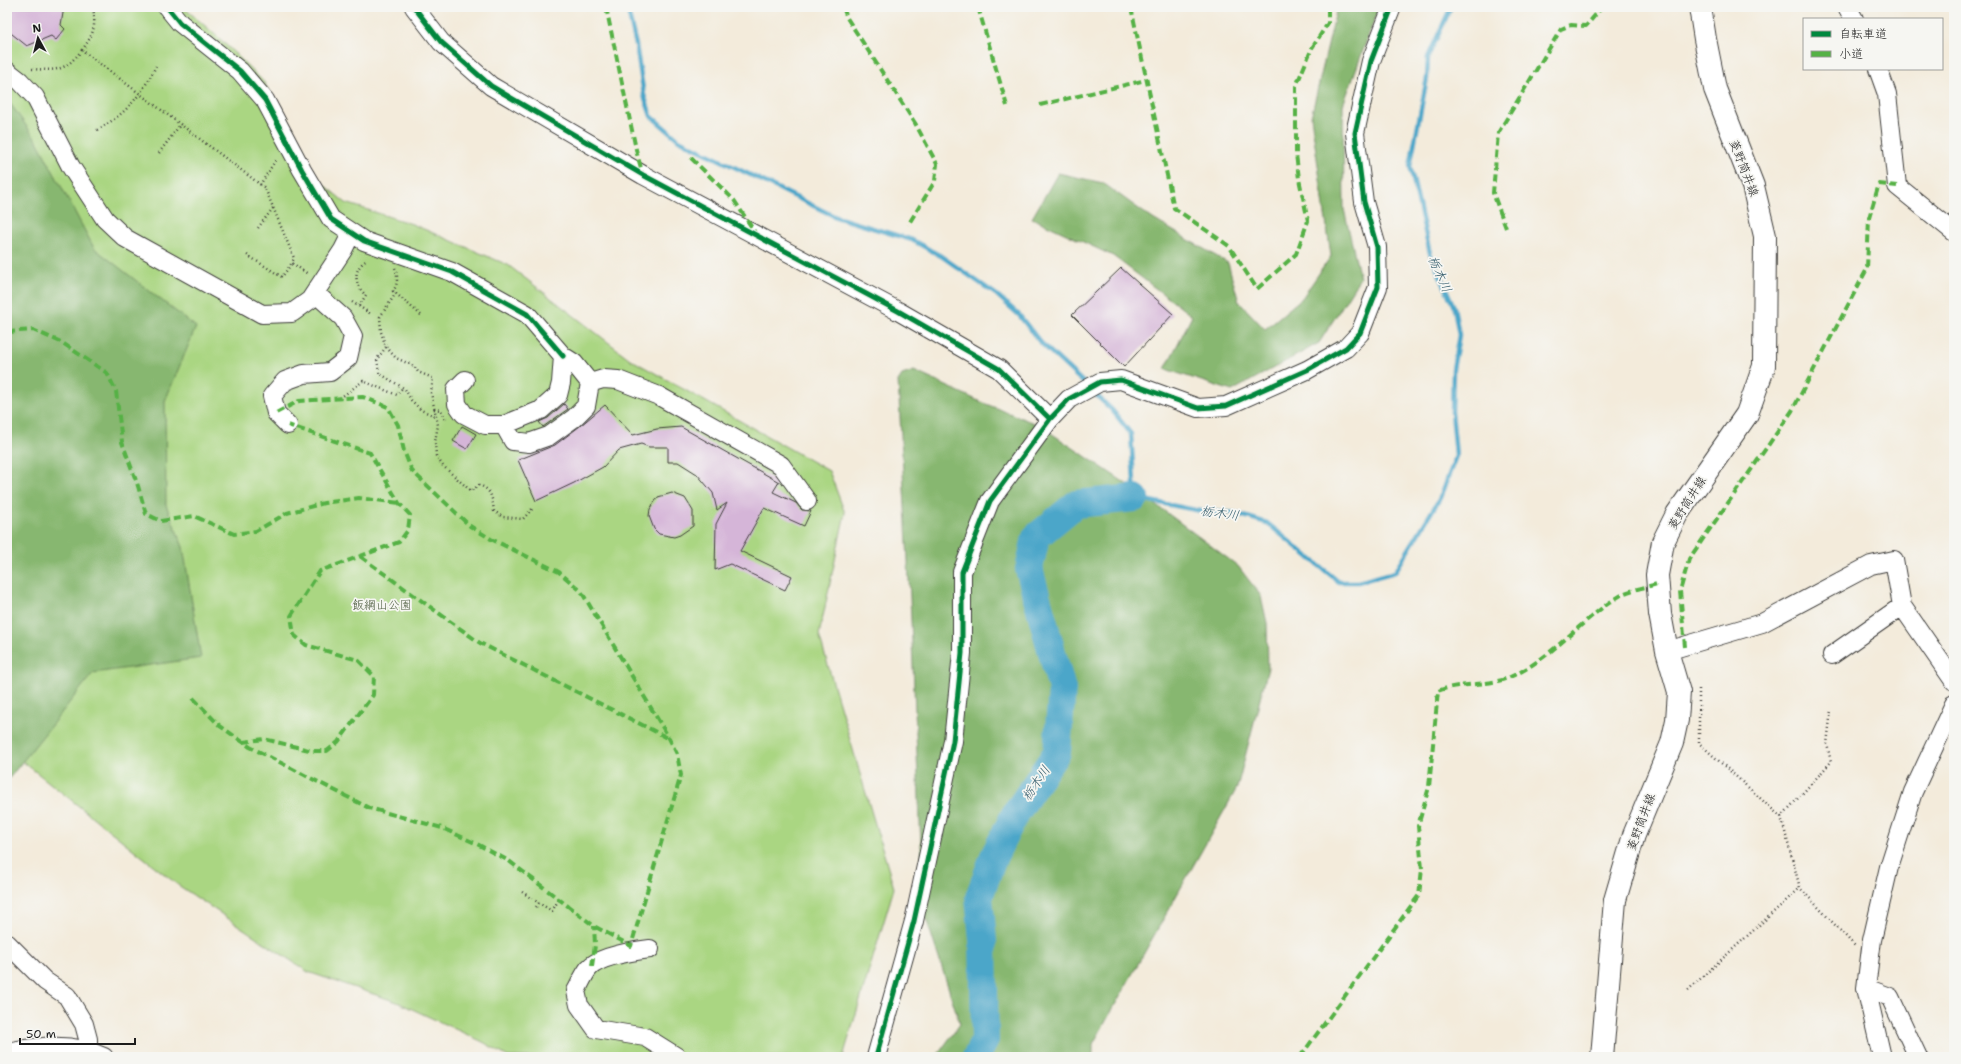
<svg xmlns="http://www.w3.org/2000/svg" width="1961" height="1064" viewBox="0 0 1961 1064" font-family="'Shantell Sans','Klee One',sans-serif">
<rect width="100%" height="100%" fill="#f6f6f2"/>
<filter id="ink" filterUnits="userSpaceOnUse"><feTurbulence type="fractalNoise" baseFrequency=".025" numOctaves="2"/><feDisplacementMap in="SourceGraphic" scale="8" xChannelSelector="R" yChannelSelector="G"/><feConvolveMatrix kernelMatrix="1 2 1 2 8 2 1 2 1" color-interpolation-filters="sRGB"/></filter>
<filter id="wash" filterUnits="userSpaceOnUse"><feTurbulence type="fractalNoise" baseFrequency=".012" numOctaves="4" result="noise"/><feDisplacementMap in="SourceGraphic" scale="16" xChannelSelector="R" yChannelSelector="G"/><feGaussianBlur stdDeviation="0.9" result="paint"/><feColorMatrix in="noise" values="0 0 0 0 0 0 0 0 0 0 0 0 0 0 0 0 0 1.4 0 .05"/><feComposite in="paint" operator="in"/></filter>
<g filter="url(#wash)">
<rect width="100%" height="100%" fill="#f3ebdb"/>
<path fill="#aad682" stroke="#63794f" d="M7,7H183L217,36L264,82L319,181L346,203L412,224L508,265L630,359L829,471L845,513L819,635L894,888L843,1057H508L483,1042L397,1002L308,972L178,885L7,749Z"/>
<path fill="#87b770" stroke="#526a46" d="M1337,7H1379L1343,105L1344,209L1360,278L1319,343L1232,391L1165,369L1192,316L1113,256L1032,218L1058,173L1103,183L1153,219L1228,263L1239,302L1265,329L1302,298L1331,256L1311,117Z
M7,99L37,141L94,248L196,327L165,401L166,505L183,547L201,658L93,673L7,781Z
M914,371L981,402L1039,425L1143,495L1238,566L1261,596L1267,623L1268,668L1237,788L1093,1044V1057H936L960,1024L924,912L910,598L898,381L902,375Z"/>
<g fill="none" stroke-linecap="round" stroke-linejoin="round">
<path stroke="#4ba6c9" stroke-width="4.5" d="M627,7L636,45L644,95L651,116L679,140L836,217L912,240L941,256L997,295L1019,315L1040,342L1086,385
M1093,392L1112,410L1131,434L1135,498L1201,511L1234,513L1267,523L1339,582H1358L1395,572L1440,498L1456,456L1452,412L1453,369L1459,335L1454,307L1430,253L1410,166L1427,78L1428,57L1451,7"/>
<path stroke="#4ba6c9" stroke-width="28" d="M976,1057L985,1040L983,940L979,897L994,856L1014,816L1057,752L1062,689L1029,569L1036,537L1076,504L1135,498"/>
</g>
<g id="blocks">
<path fill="#d5b5d8" d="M7,7H64L61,25L65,29L56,40L51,36L27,46L7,30Z
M1121,268L1173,314L1124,367L1072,315Z
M564,404L568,409L543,427L539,422L548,418Z
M605,405L633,435L657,429L681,427L779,482L773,492L796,503L802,510L811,511L804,526L764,508L740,551L792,576L785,590L730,564L715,570L716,524L727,503L717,510L713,493L697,474L678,462H668V447H649L641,444L619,450L603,467L574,483L536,501L518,460L555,445L580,426Z
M462,426L476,434L467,449L453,441Z
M672,493L685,498L693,511V526L680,535L674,537L659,534L654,529L649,516L650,509L658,497Z"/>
</g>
</g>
<g filter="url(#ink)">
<use href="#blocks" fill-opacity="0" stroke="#3c3b39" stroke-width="1"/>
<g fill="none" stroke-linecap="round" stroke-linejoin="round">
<defs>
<path id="minor" d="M167,7L180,23L240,71L265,100L302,170L331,219L364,241L452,272L527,314L563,356L574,363L590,383L603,379L618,380L659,396L781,465L807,501
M414,7L441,42L491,86L643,175L898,311L999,369L1050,419
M1847,7L1854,19
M1878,69L1887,94L1897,186L1954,232
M7,71L20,81L35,97L71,167L105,219L125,238L262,314L292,313L310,300L343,250L351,234
M465,380L456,389L457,404L464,414L485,425H504L541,410L558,395L561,383L563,356
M288,425L276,413L272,396L285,381L304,374L330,372L348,358L353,336L343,318L315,293
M504,425L513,441L529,443L549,436L574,418L586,406L590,383
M1667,651L1762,623L1871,565L1894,560L1902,606L1954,681
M1832,655L1902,606
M7,943L45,981L67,996L84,1024L88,1039V1051
M650,949C634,951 600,956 589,968C584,974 580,984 576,991L579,1005L596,1029L645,1037L677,1057
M1866,988L1890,997L1918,1057
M7,1052C40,1046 73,1042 104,1057
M876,1057L914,921L953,741L962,653V572L990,501L1050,419L1069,399L1100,382L1121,380L1198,408L1226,406L1307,370L1346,348L1360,333L1378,287L1377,247L1364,202L1355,133L1371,61L1392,7
M1882,1057L1866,988L1872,940L1889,867L1913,792L1954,704"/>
<path id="major" d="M1602,1057L1615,900L1634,835L1672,743L1677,720L1679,692L1667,651L1660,614L1657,575L1663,542L1677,514L1747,414L1764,366L1765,236L1753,186L1715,89L1705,39L1700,7"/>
</defs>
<use href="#minor" stroke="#3c3b39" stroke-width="20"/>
<use href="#major" stroke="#3c3b39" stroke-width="24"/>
<path stroke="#3c3b39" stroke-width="2.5" stroke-dasharray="1 3" stroke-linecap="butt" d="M82,50C94,34 96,27 93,7
M32,69C58,71 65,71 82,50L87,54L265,188L294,258L292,263L308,274
M97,130C126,114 141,96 156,66
M159,153L180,125
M260,185L277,158
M258,228L273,208
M247,255L282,277L292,263
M395,268C398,275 398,285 393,291L422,316
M396,293L380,317L381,332L386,347L396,358L414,366L418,372L433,378L431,393L438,425L435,442L436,456L443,466L471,491L479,485C492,490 492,498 494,511L503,517L523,519L533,508
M352,302L371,314
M359,306L366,295C354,286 352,267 368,260
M386,347L377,359L379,373L405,389L411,400L421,410L435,416
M340,398L363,381L397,395L403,387
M434,409L441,410L446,420
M1699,689V743L1781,817L1800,888L1855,946
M1781,817L1831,762L1827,744L1831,710
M522,892L539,903
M536,907L539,903L552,911L559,899
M1688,990L1800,888"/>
<use href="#minor" stroke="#fff" stroke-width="18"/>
<use href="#major" stroke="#fff" stroke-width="22"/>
<path stroke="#55b145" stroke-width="4" stroke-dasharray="8 4" stroke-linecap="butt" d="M606,7L637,154L643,175
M843,7L847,18L915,123L937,164L935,181L908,225
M978,7L1007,106
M1131,7L1174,208L1229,246L1257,289L1296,254L1308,221L1299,179L1296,154V86L1312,48L1328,23V7
M1040,105L1146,80
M691,158L734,200L756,234
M1506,228L1493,193L1498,133L1561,29L1571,25L1586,26L1602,7
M7,332L33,330L61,342L107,373L116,391L122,442L138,486L146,514L161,521L194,516L234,534L256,531L287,513L324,503L359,498L399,503
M361,557L480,643L668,738
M1685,647L1680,591L1689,559L1792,411L1867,269L1869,218L1879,184L1897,186
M193,698L220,726L250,747L369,808L442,828L475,843L509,861L594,926L631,946L681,775L677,754L669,738L581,591L559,572L491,539L470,526L412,471L404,451L398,425L388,407L363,397L299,401L276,413
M243,742L264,739L313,751H327L338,742L373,695L374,676L358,660L306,645L294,635L291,616L320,571L399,542L408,530L410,515L399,503L370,453L288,425
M592,966L595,945L594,926
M1300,1057L1419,895L1422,869L1418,826L1429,787L1438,691C1460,682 1487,687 1510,677C1554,658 1583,616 1625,593C1635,589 1647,587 1657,584"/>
<defs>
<path id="cycleway" d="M167,7L180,23L240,71L265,100L302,170L331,219L364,241L452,272L527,314L563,356
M414,7L441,42L491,86L643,175L898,311L999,369L1050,419
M876,1057L914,921L953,741L962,653V572L990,501L1050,419L1069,399L1100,382L1121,380L1198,408L1226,406L1307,370L1346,348L1360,333L1378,287L1377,247L1364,202L1355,133L1371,61L1392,7"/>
</defs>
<use href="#cycleway" stroke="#f6f6f2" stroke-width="8"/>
<use href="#cycleway" stroke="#00873e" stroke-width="5"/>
</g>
</g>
<g text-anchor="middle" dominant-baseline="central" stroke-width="3.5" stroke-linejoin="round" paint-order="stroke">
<g font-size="12" fill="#1c1c1c" stroke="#f6f6f2">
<text transform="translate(1744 168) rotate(69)">菱野筒井線</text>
<text transform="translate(1687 503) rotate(-58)">菱野筒井線</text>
<text transform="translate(1641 822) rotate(-70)">菱野筒井線</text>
</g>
<g font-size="12" fill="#4e5d40" stroke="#f6f6f2">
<text x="382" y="605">飯綱山公園</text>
</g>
<g font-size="13" font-style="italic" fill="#315a6a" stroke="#f6f6f2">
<text transform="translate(1440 274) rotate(66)">栃木川</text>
<text transform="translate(1220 513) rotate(8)">栃木川</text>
<text transform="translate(1036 783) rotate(-56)">栃木川</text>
</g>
</g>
<rect width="1961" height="1064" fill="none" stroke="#f6f6f2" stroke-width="24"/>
<rect x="1803" y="18" width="140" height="52" fill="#f6f6f2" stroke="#9f9f9c"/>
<rect x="1811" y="31" width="20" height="6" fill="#00873e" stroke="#9f9f9c"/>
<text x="1839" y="38" font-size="12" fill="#1c1c1c">自転車道</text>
<rect x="1811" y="51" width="20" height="6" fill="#55b145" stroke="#9f9f9c"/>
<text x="1839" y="58" font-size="12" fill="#1c1c1c">小道</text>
<g transform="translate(38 38) rotate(353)" stroke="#f6f6f2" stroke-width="3" paint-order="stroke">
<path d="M0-3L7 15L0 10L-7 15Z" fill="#1c1c1c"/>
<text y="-6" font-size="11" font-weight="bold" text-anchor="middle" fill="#1c1c1c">N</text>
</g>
<path d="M20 1038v6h115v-6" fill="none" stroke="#1c1c1c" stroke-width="2"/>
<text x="26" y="1038" font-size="12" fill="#1c1c1c" stroke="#f6f6f2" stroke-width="3" paint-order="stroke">50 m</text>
</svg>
